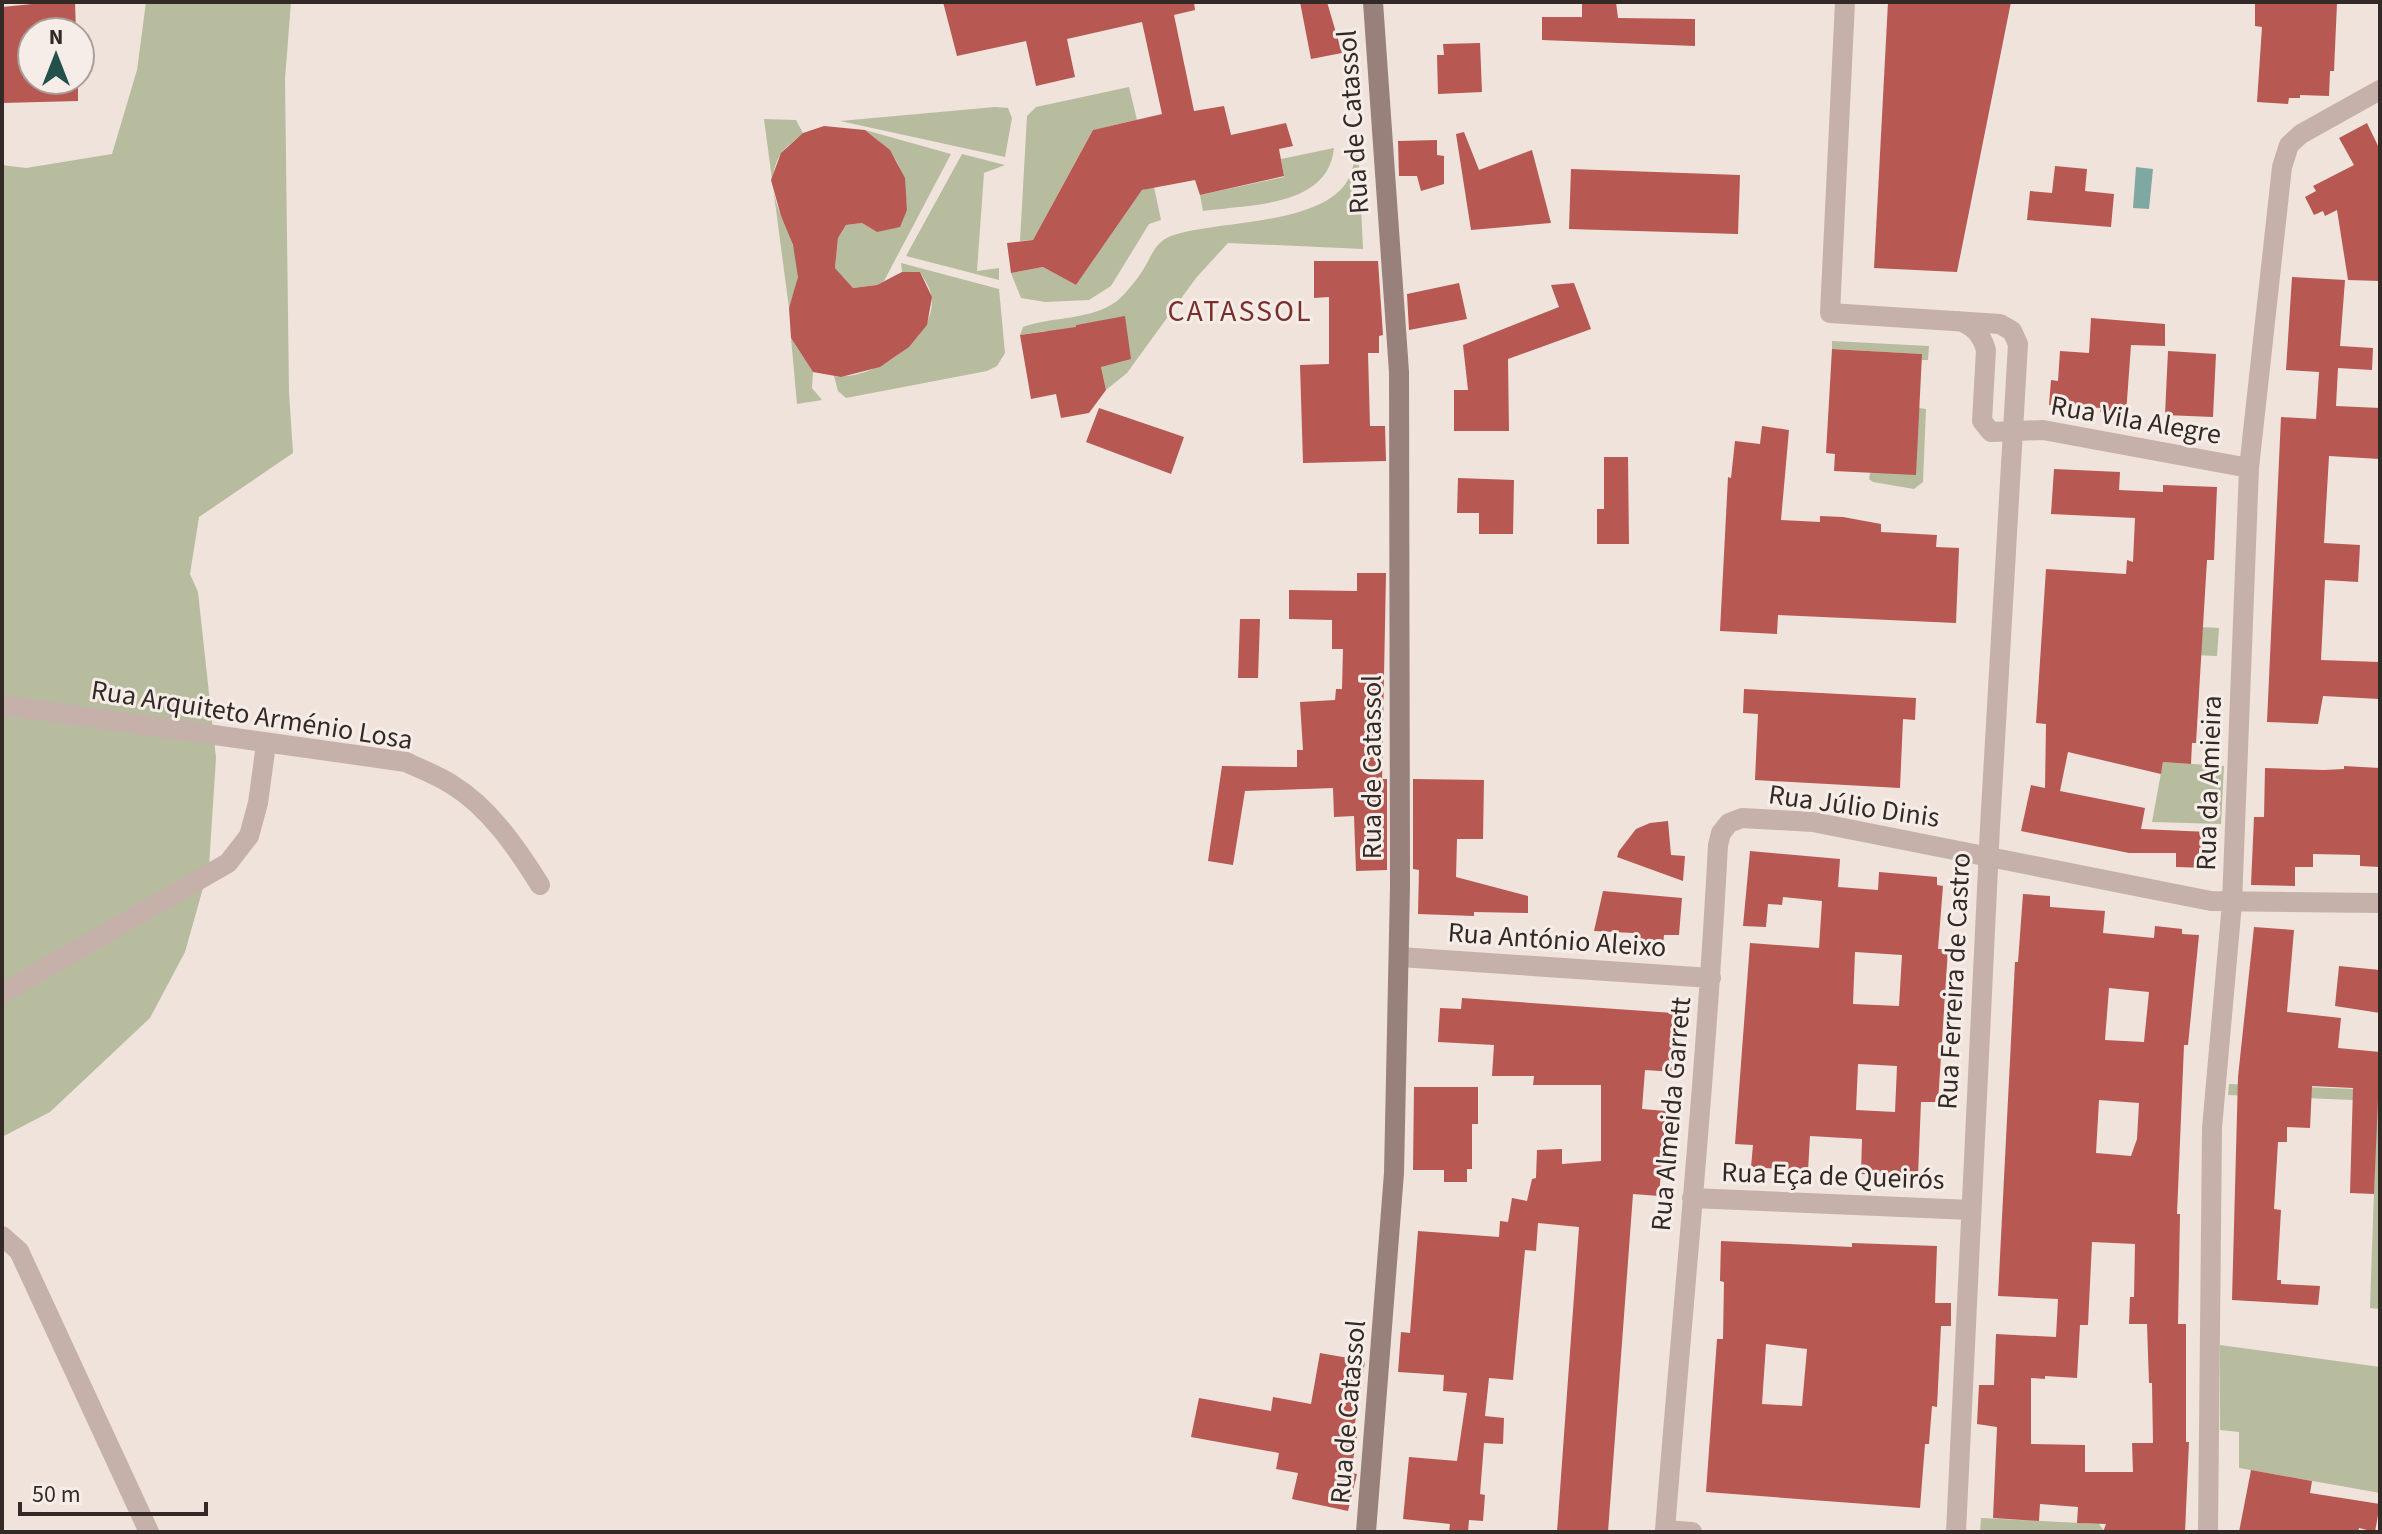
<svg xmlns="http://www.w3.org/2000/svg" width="2382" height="1534" viewBox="0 0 2382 1534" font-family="'Source Sans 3',sans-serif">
<rect width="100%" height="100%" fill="#efe3dc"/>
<path fill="#b7bc9e" d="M146,2H291L285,79L289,392L293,453L199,517L190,574L198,592L216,758L209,867L185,952L150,1018L50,1112L2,1137V165L26,168L112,154L137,70Z
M1129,87L1137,120L1093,130L1033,240L1020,241L1027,116L1036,107Z
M995,107L1008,108L1012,118L1005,157L840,121Z
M764,119L796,120L803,133C796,140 785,147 780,155C756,198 801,234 798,277C797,287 792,298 789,308Z
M865,130L951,154L884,281L877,285L853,288L835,268L838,238L846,225L862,223L877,232L907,210C904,166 899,156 865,130Z
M1358,144L1363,249L1228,243L1196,278L1127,373L1106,390L1101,367L1125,317L1076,325L1078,334L1045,331L1020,335L1023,327C1054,316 1089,321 1117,301C1125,294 1135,282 1141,273C1151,259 1153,243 1171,236C1217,220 1322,226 1348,180C1354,170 1355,155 1358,144Z
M1334,148C1328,208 1249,204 1203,211L1200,195L1284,177L1281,159Z
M962,154L1005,165L984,173L977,271L999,268V280L906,256Z
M1154,187L1161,220L1149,224L1111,286L1089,300L1045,302L1021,298L1011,273L1043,267L1076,285L1142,190Z
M901,263L999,289L1005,353L997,366L987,371L846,398L838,391L834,376C871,382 940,337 931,295C930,287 924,279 920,272H902Z
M791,338L813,372L812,388L822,400L797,404Z
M1832,341L1929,346L1928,360H1921V354L1832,349Z
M1919,408L1926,409L1923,482L1914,489L1873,482L1869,479L1870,473Z
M2124,623L2219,628L2217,656L2123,652Z
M2163,762L2224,766L2221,824L2152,822Z
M2229,1084L2380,1090V1309L2370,1308L2377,1101L2228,1095Z
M2220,1345L2380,1367V1493L2239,1468V1432L2220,1430Z
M1981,1518L2099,1524L2104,1531L1980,1532Z"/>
<path fill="#7fa8a2" d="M2136,167L2153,169L2149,209L2133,208Z"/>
<path fill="#b75852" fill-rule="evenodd" d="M52,2H75L76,32H32V80H78V101L2,103V7Z
M943,2H1194L1195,10L1174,15L1194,111L1224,106L1231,135L1286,123L1293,146L1279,149L1284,176L1200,195L1195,180L1142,190L1076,285L1043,267L1011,273L1007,243L1033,240L1093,130L1162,114L1142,22L1067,39L1075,77L1036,86L1026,41L957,56Z
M1300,2H1327L1342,53L1311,59Z
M1582,2H1616L1618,18L1695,19V46L1542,40V17H1582Z
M1888,2H2011L1957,272L1874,268Z
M2255,2L2337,3L2334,71H2330L2329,96L2300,95V98H2289L2288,104L2257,102L2262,27L2255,26Z
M1480,43L1482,92L1438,94L1437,55H1444L1443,44Z
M2367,123L2380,150V281L2348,280L2337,210L2325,216L2323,211L2314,215L2305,197L2316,191L2313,186L2354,165L2339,138Z
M824,126L865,130L890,150L905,178L907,210L900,227L877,232L862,223L846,225L838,238L835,268L853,288L877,285L902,272H920L932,297L927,325L909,347L880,367L841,377L813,372L791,338L789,308L798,277L793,245L781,216L771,180L781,153L803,133Z
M1464,132L1479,170L1532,150L1551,223L1471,230L1456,134Z
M1437,140V155L1444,156V184L1421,191L1417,176H1399L1398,141Z
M2055,166L2087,169L2085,191L2114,194L2111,227L2027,220L2030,191L2052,193Z
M1571,169L1740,175L1738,234L1569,229Z
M1314,261H1378L1383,335L1379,336V353H1368L1370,426H1385L1386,461L1303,463L1300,365L1329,364V297L1314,298Z
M2292,277L2345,280L2340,346L2373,348L2372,370L2338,368L2336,406L2380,408V459L2329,456L2324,543L2360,545L2358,582L2325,580L2321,660L2380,662V699L2323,696L2318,724L2267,722L2281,417L2316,419L2319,372L2286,370Z
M1459,283L1467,319L1409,330L1407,294Z
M1574,283L1591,329L1508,359L1509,431H1454V390H1468L1463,345L1559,307L1551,285Z
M1125,316L1131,359L1101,367L1106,390L1089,413L1061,418L1056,394L1031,399L1020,335L1076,327V325Z
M2091,318L2165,324V346L2131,345L2126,414L2100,412L2101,408L2049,405L2051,380L2058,381L2060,351L2089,353Z
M1832,349L1922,354L1916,475L1834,471L1835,454L1826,453Z
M2168,351L2216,354L2213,417L2165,415Z
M1099,408L1184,437L1171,474L1086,442Z
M1762,426L1789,430L1781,520L1820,522V516L1843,517L1881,524V532L1937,535L1936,547L1959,548L1956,623L1778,615L1777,634L1720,631L1728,477L1731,478L1735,441L1760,444Z
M1604,457H1628L1629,544H1597V509H1604Z
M2054,469L2120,472L2119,490L2163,492V485L2217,487L2214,560H2207L2196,743H2192L2191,764L2163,762L2161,774L2068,752L2060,791L2145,808L2141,829L2209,832L2208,868L2176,867V853H2129L2021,831L2031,785L2045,788L2046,724L2036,723L2046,569L2126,574L2127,560L2133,562L2135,518L2051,514Z
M1458,478L1514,480L1513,534H1479V513H1457Z
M1357,573H1386L1382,779H1387V870L1356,871L1354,816L1334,817L1333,788L1245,791L1233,865L1208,861L1222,766L1297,767V750H1303L1300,702L1335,700L1336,689H1342L1343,649H1332V620L1289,619V590L1357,591Z
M1240,619H1260L1258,678H1238Z
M1744,689L1916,698L1915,720L1903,719L1900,788L1755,780L1758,714L1743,713Z
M2344,766L2380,768V867L2360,866V855L2313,854V867H2295V886L2251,885L2254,817H2264L2265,768L2324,770L2344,769Z
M1413,779L1484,780L1483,839H1457L1456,877L1528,896V913L1474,912V916L1418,914L1419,870L1413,869Z
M1668,821L1671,855L1685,856L1683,881L1617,857L1619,851L1636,829L1650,823Z
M1750,851L1840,859L1838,887L1878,890L1879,872L1937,877V885L1943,886L1938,949H1948L1938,1102H1921L1918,1176L1861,1174L1862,1139L1810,1136L1808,1171L1751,1167L1753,1145L1735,1144L1750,943L1819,948L1822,901L1783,897L1782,905L1768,904L1766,927L1743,926ZM1855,952L1902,955L1899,1006L1853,1004ZM1858,1064L1897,1066L1895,1112L1856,1110Z
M1603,891L1682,898L1679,935H1664L1663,944L1632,941L1633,933L1594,931Z
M2023,894L2050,896V907L2105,911L2103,933L2154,938L2155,926L2182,929V934L2199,935L2188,1045H2184L2177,1214H2180L2178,1324H2186V1442H2189L2185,1532H2103L2106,1524L2077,1523L2078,1507L2040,1504L2039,1521L1993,1518L1997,1427L1977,1424L1979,1385H1994L1996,1334L2056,1337L2058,1299L1998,1296L2015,962H2018ZM2109,988L2149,992L2144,1042L2105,1040ZM2099,1100L2139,1103L2137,1139L2131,1156L2096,1153ZM2092,1242L2135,1244L2134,1297H2130L2129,1324H2147L2149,1383H2152L2153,1443H2132L2133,1472H2085V1445L2031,1444V1378L2045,1379V1376L2077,1378L2080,1325H2088Z
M2254,927L2294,930L2287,1012L2341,1018L2338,1048L2380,1052L2374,1194L2350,1193L2353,1088L2312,1086L2310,1128L2287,1127V1142H2278L2274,1209L2281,1210L2277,1280H2281V1284L2320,1286L2318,1305L2232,1300L2238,1077Z
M2339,966L2380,970V1013L2335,1006Z
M1462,998L1673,1013L1672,1026H1679L1675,1072L1645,1070L1642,1109L1666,1111L1659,1196L1633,1194L1608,1532H1557L1579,1227L1538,1223L1536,1251L1525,1250L1513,1380L1489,1378L1485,1416L1504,1418L1503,1444L1484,1443L1480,1494L1485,1495L1483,1521L1469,1520L1468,1532H1449L1450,1524L1403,1519L1409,1457L1457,1461L1467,1393L1443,1391L1444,1375L1398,1372L1401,1332L1410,1333L1418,1231L1499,1237L1500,1221L1508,1222L1512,1198L1527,1201L1532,1179L1536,1178L1537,1150L1562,1149V1164L1601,1161V1085H1533L1534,1076H1492L1494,1045L1438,1042L1440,1008L1461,1009Z
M1414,1087H1478V1124H1472V1169H1467V1182H1444V1170H1413Z
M1721,1241L1852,1247V1243L1937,1246L1935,1303H1951V1326H1941L1937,1407L1932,1406L1929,1444H1925L1920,1508L1706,1492L1717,1339H1723L1724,1282L1720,1281ZM1766,1344L1807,1349L1802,1406L1762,1404Z
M1320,1353L1365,1361L1354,1429L1358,1430L1351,1473L1357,1474L1348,1511L1292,1499L1298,1473L1276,1469L1279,1453L1191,1437L1199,1398L1271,1411L1273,1397L1311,1404Z
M2251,1470L2312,1481L2310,1493L2380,1504L2375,1532L2359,1528L2358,1532H2239Z"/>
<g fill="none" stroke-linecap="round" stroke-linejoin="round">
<path stroke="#c5b1aa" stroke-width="20" d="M1845,2L1830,313L2000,324L2012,331L2018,344L1990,827L1956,1532
M1959,321C1975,326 1982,336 1986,350L1982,421L1991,432L2043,430L2249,468
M2,705L406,762C420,769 437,775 451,784C489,807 517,848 540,885
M1400,957L1711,978
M2,993L228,863L249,836L258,803L266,744
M1692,1198L1971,1210
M2,1236L19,1251L149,1532
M1692,1532L1665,1530C1683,1302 1706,1074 1718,845L1721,833L1729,823L1742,818L1813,822L2211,901L2380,903
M2208,1532L2212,1128L2232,903L2249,468L2282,167L2289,145L2301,134L2380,90"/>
<path stroke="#99817b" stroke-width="20" d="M1366,1532L1394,1173L1400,887L1399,372L1373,2"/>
</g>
<g text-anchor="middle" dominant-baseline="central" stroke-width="6" stroke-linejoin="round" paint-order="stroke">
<g font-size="28" fill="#332a28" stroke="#f7ede8">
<text transform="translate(1353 122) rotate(-94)">Rua de Catassol</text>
<text transform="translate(2136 420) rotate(10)">Rua Vila Alegre</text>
<text transform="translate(252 715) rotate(9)">Rua Arquiteto Arménio Losa</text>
<text transform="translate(1372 767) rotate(-90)">Rua de Catassol</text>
<text transform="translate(2209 783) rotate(-88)">Rua da Amieira</text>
<text transform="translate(1854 806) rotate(8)">Rua Júlio Dinis</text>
<text transform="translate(1557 940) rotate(4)">Rua António Aleixo</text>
<text transform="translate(1954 981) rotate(-87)">Rua Ferreira de Castro</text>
<text transform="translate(1671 1114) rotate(-85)">Rua Almeida Garrett</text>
<text transform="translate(1833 1176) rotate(2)">Rua Eça de Queirós</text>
<text transform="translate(1348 1412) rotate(-85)">Rua de Catassol</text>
</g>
<g font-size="30" letter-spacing="2" fill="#792f2b" stroke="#f7ede8">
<text x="1240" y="311">CATASSOL</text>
</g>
</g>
<rect width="2382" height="1534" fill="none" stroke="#332a28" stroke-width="8"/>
<g transform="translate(56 56)"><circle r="38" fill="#f7ede8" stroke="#a99f9b" stroke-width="2"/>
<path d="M0-6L14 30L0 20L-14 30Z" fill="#23504a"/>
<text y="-12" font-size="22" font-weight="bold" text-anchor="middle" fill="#332a28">N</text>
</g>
<path d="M20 1502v12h186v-12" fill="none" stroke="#332a28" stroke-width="4"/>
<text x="32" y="1502" font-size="24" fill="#332a28" stroke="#f7ede8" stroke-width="6" paint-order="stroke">50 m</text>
</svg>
